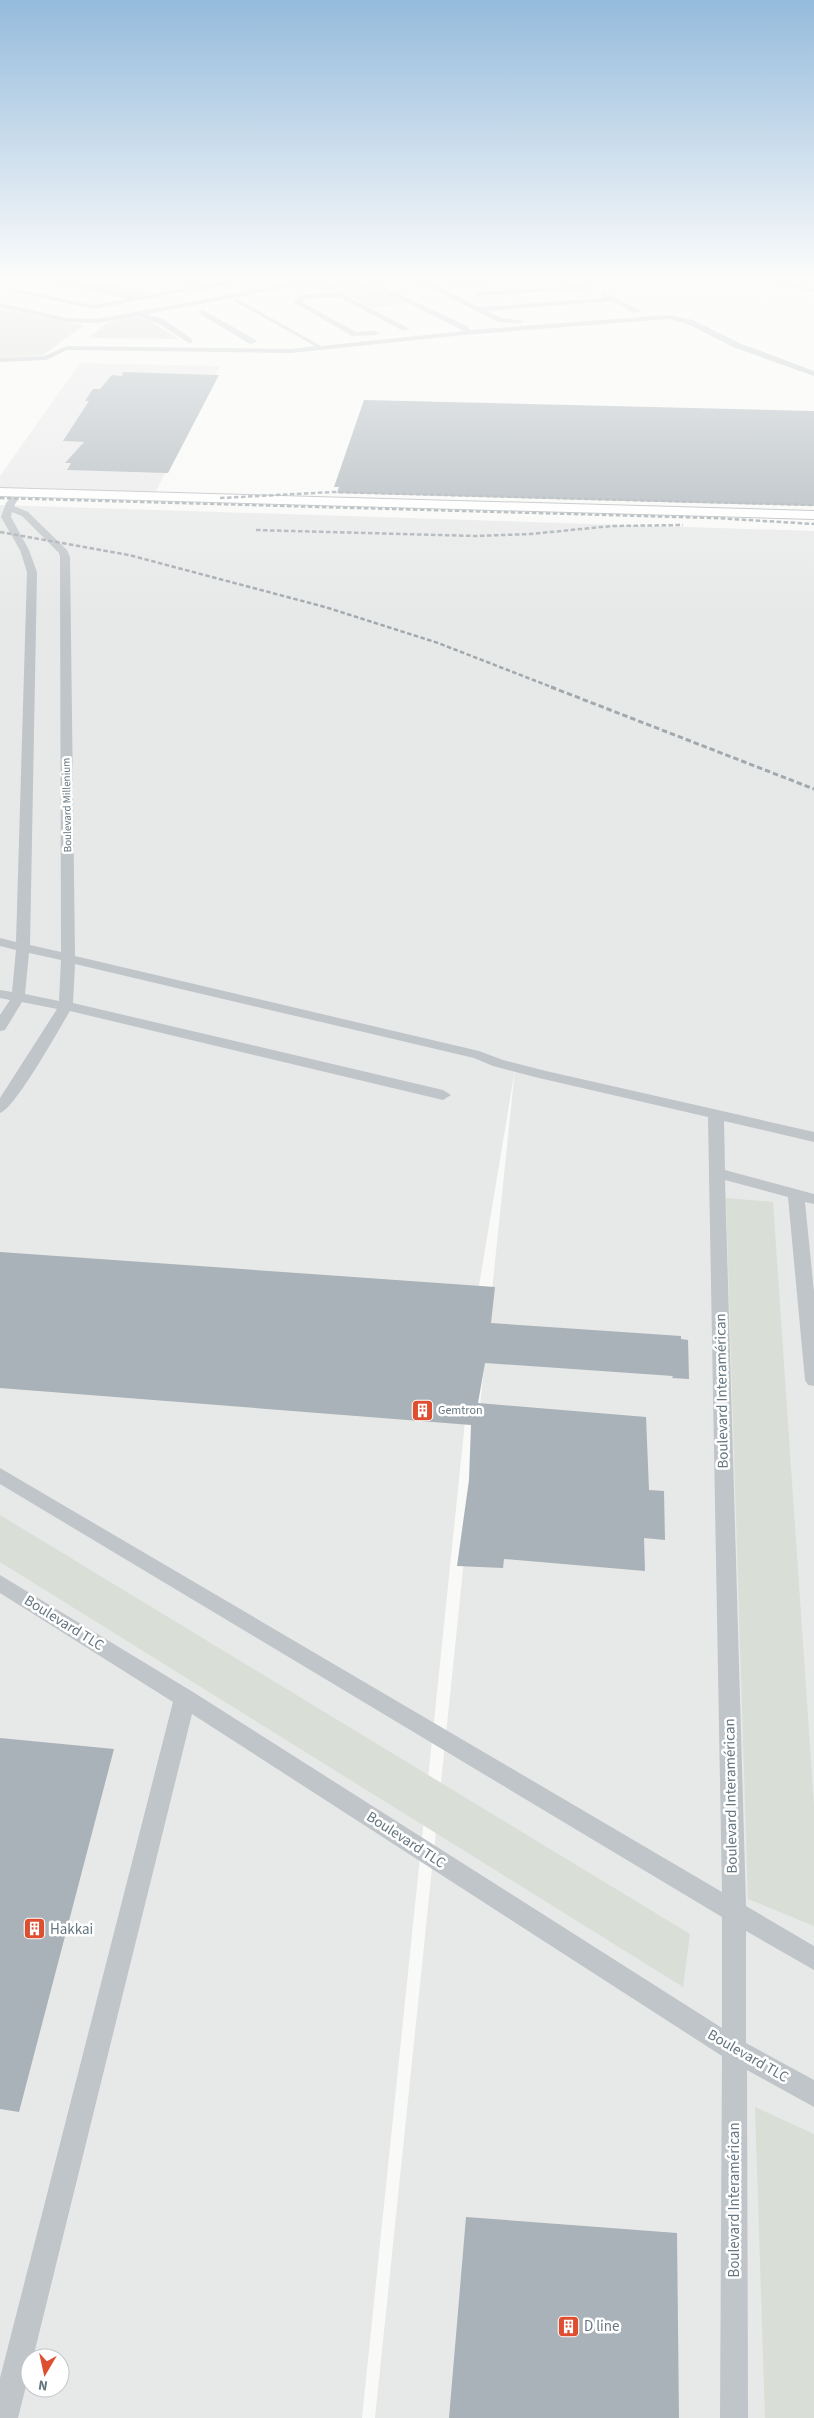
<svg xmlns="http://www.w3.org/2000/svg" width="814" height="2418" viewBox="0 0 814 2418" font-family="'Source Sans 3',sans-serif">
<rect width="100%" height="100%" fill="#f9f9f7"/>
<path fill="#e7e8e8" fill-rule="evenodd" d="M80,363L220,366L155,493L0,489V476Z
M0,505L814,531V2418H375L515,1069L479,1286L362,2418H0ZM30,2358H60V2388H30Z"/>
<path fill="#d9ded6" d="M49,278H83L157,294L138,298Z
M287,278H352C343,289 296,291 287,278Z
M388,279L393,280L375,284L367,289L387,293L406,303L372,308L345,292L351,287Z
M0,308L81,325L83,326L43,355L0,358Z
M133,316L148,320L179,339L88,338L108,322Z
M726,1198L773,1202L814,1806V1926L748,1899Z
M0,1515L690,1934L683,1987L0,1562Z
M755,2107L814,2134V2418H765Z"/>
<g fill="none" stroke-linecap="round" stroke-linejoin="round">
<path stroke="#bac6ca" stroke-width="2.5" d="M765,278L814,291"/>
</g>
<path fill="#a9b2b8" d="M123,372L219,375L168,473L67,470L71,463H65L84,442L63,441L89,401H85L93,389H100L112,375L122,376Z
M364,400L814,411V506L337,493L339,487H334Z
M0,1252L495,1287L491,1323L681,1336V1339L688,1340L689,1379L672,1378L673,1376L485,1363L478,1403L646,1417L649,1490L664,1491L665,1540L644,1538L645,1571L504,1559L503,1568L457,1566L469,1480L471,1425L0,1388Z
M0,1738L114,1749L19,2112L0,2109Z
M466,2217L677,2233L679,2418H449Z"/>
<g fill="none" stroke-linecap="round" stroke-linejoin="round">
<defs>
<path id="secondary" d="M0,488L814,511V519L0,496Z"/>
</defs>
<use href="#secondary" stroke="#b3b9bd" stroke-width="2"/>
<path fill="#c0c5c9" fill-rule="evenodd" d="M41,278H53L135,297L184,289L187,291L93,309L12,291L15,289L93,305L127,299Z
M174,278C185,278 205,285 212,284C226,282 238,278 252,278L197,291L195,288L204,286Z
M354,278H361L353,285L326,290L323,288L349,282Z
M411,278H420L479,307L606,298L601,294L604,292L641,311L634,313L613,301L487,311L502,318L524,321L520,323L498,322Z
M495,278H528L454,285L451,283Z
M293,283L295,286L147,314L165,320L192,339V343H189L159,324L138,316L97,323L67,322L0,307V303L67,318L97,319Z
M379,285L469,327V330L668,315L693,320L739,343L814,371V376L733,347L688,324L668,319L464,335L291,353L67,350L46,360L0,362V358L44,356L67,346L291,349L315,346L234,301L236,298L321,346L464,331L377,288Z
M590,286L588,289L476,296L473,294L476,292Z
M342,292L345,295L410,329L403,331L341,298L334,297L305,299L302,302L356,332L375,331L379,333L375,335L352,336L293,302L303,295Z
M203,310L256,340L257,342L250,344L200,314L199,312Z
M19,489L23,492L14,506L28,512L67,550L70,557L75,956L479,1051L503,1060L546,1071L814,1132V1142L724,1121L725,1170L814,1194V1204L805,1202L814,1292V1386L808,1385L805,1380L788,1197L725,1180L746,1906L814,1946V1970L746,1931V2043L814,2080V2107L747,2070L748,2418H720L722,2056L192,1714L33,2358H30V2370L18,2418H0V2378L173,1702L0,1593V1575L193,1692L722,2028V1917L0,1484V1468L722,1892L708,1117L539,1078L493,1066L474,1058L75,964L73,1003L443,1090L451,1095L443,1100L70,1011C59,1029 15,1109 0,1113V1098L57,1009L22,1002L5,1030L0,1031V1015L10,1000L0,998V990L12,992L16,950L0,946V938L16,942L27,572L20,550L1,517L6,503L16,490ZM12,512L22,516L59,553L60,557L61,952L30,945L37,572L29,550L11,517ZM29,953L61,960L59,1001L25,994Z"/>
<use href="#secondary" fill="#fff" fill-rule="evenodd"/>
<path stroke="#a2a9ae" stroke-width="2.5" stroke-dasharray="4.5 2.5" stroke-linecap="butt" d="M0,498L715,518L814,524
M220,498L334,492L814,505
M256,530L476,536L530,534L612,526L683,525
M0,532L129,555L325,607L438,643L554,688"/>
<path stroke="#a2a9ae" stroke-width="3" stroke-dasharray="5.5 3" stroke-linecap="butt" d="M551,687L814,789"/>
</g>
<linearGradient id="sky" x2="0" y2="1"><stop stop-color="#95bbdc"/><stop offset="0.45" stop-color="#fcfcfb"/><stop offset="1" stop-color="#fcfcfb" stop-opacity="0"/></linearGradient>
<rect width="814" height="617" fill="url(#sky)"/>
<defs>
<symbol id="building-square" viewBox="-11 -11 22 22"><rect x="-9" y="-9" width="18" height="18" rx="4" fill="#de4f32" stroke="#fff"/><path d="M-4-6H4V6H1V3H-1V6H-4ZM-2.5-4.3h1.7v1.8h-1.7ZM.8-4.3h1.7v1.8H.8ZM-2.5-1h1.7V.8h-1.7ZM.8-1h1.7V.8H.8Z" fill="#fff"/></symbol>
</defs>
<g fill-rule="evenodd">
<use href="#building-square" x="410" y="1398" width="25" height="25"/>
<use href="#building-square" x="22" y="1916" width="25" height="25"/>
<use href="#building-square" x="556" y="2314" width="25" height="25"/>
</g>
<g text-anchor="middle" dominant-baseline="central" stroke-width="5" stroke-linejoin="round" paint-order="stroke">
<g font-size="11" fill="#657681" stroke="#fff">
<text transform="translate(67 805) rotate(-91)">Boulevard Millenium</text>
</g>
<g font-size="12" fill="#657681" stroke="#fff" text-anchor="start">
<text x="438" y="1410">Gemtron</text>
</g>
<g font-size="15" fill="#657681" stroke="#fff">
<text transform="translate(722 1391) rotate(-91)">Boulevard Interamérican</text>
<text transform="translate(64 1623) rotate(32)">Boulevard TLC</text>
<text transform="translate(731 1796) rotate(-91)">Boulevard Interamérican</text>
<text transform="translate(406 1840) rotate(33)">Boulevard TLC</text>
<text transform="translate(748 2056) rotate(30)">Boulevard TLC</text>
<text transform="translate(734 2200) rotate(-90)">Boulevard Interamérican</text>
</g>
<g font-size="15" fill="#657681" stroke="#fff" text-anchor="start">
<text x="50" y="1929">Hakkai</text>
<text x="584" y="2326">D line</text>
</g>
</g>
<g transform="translate(45 2373) rotate(189)"><circle r="24" fill="#ffffff" stroke="#c1c8cd"/>
<path d="M0-4L9 19L0 12L-9 19Z" fill="#de4f32"/>
<text y="-8" font-size="14" font-weight="bold" text-anchor="middle" fill="#657681">N</text>
</g>
</svg>
